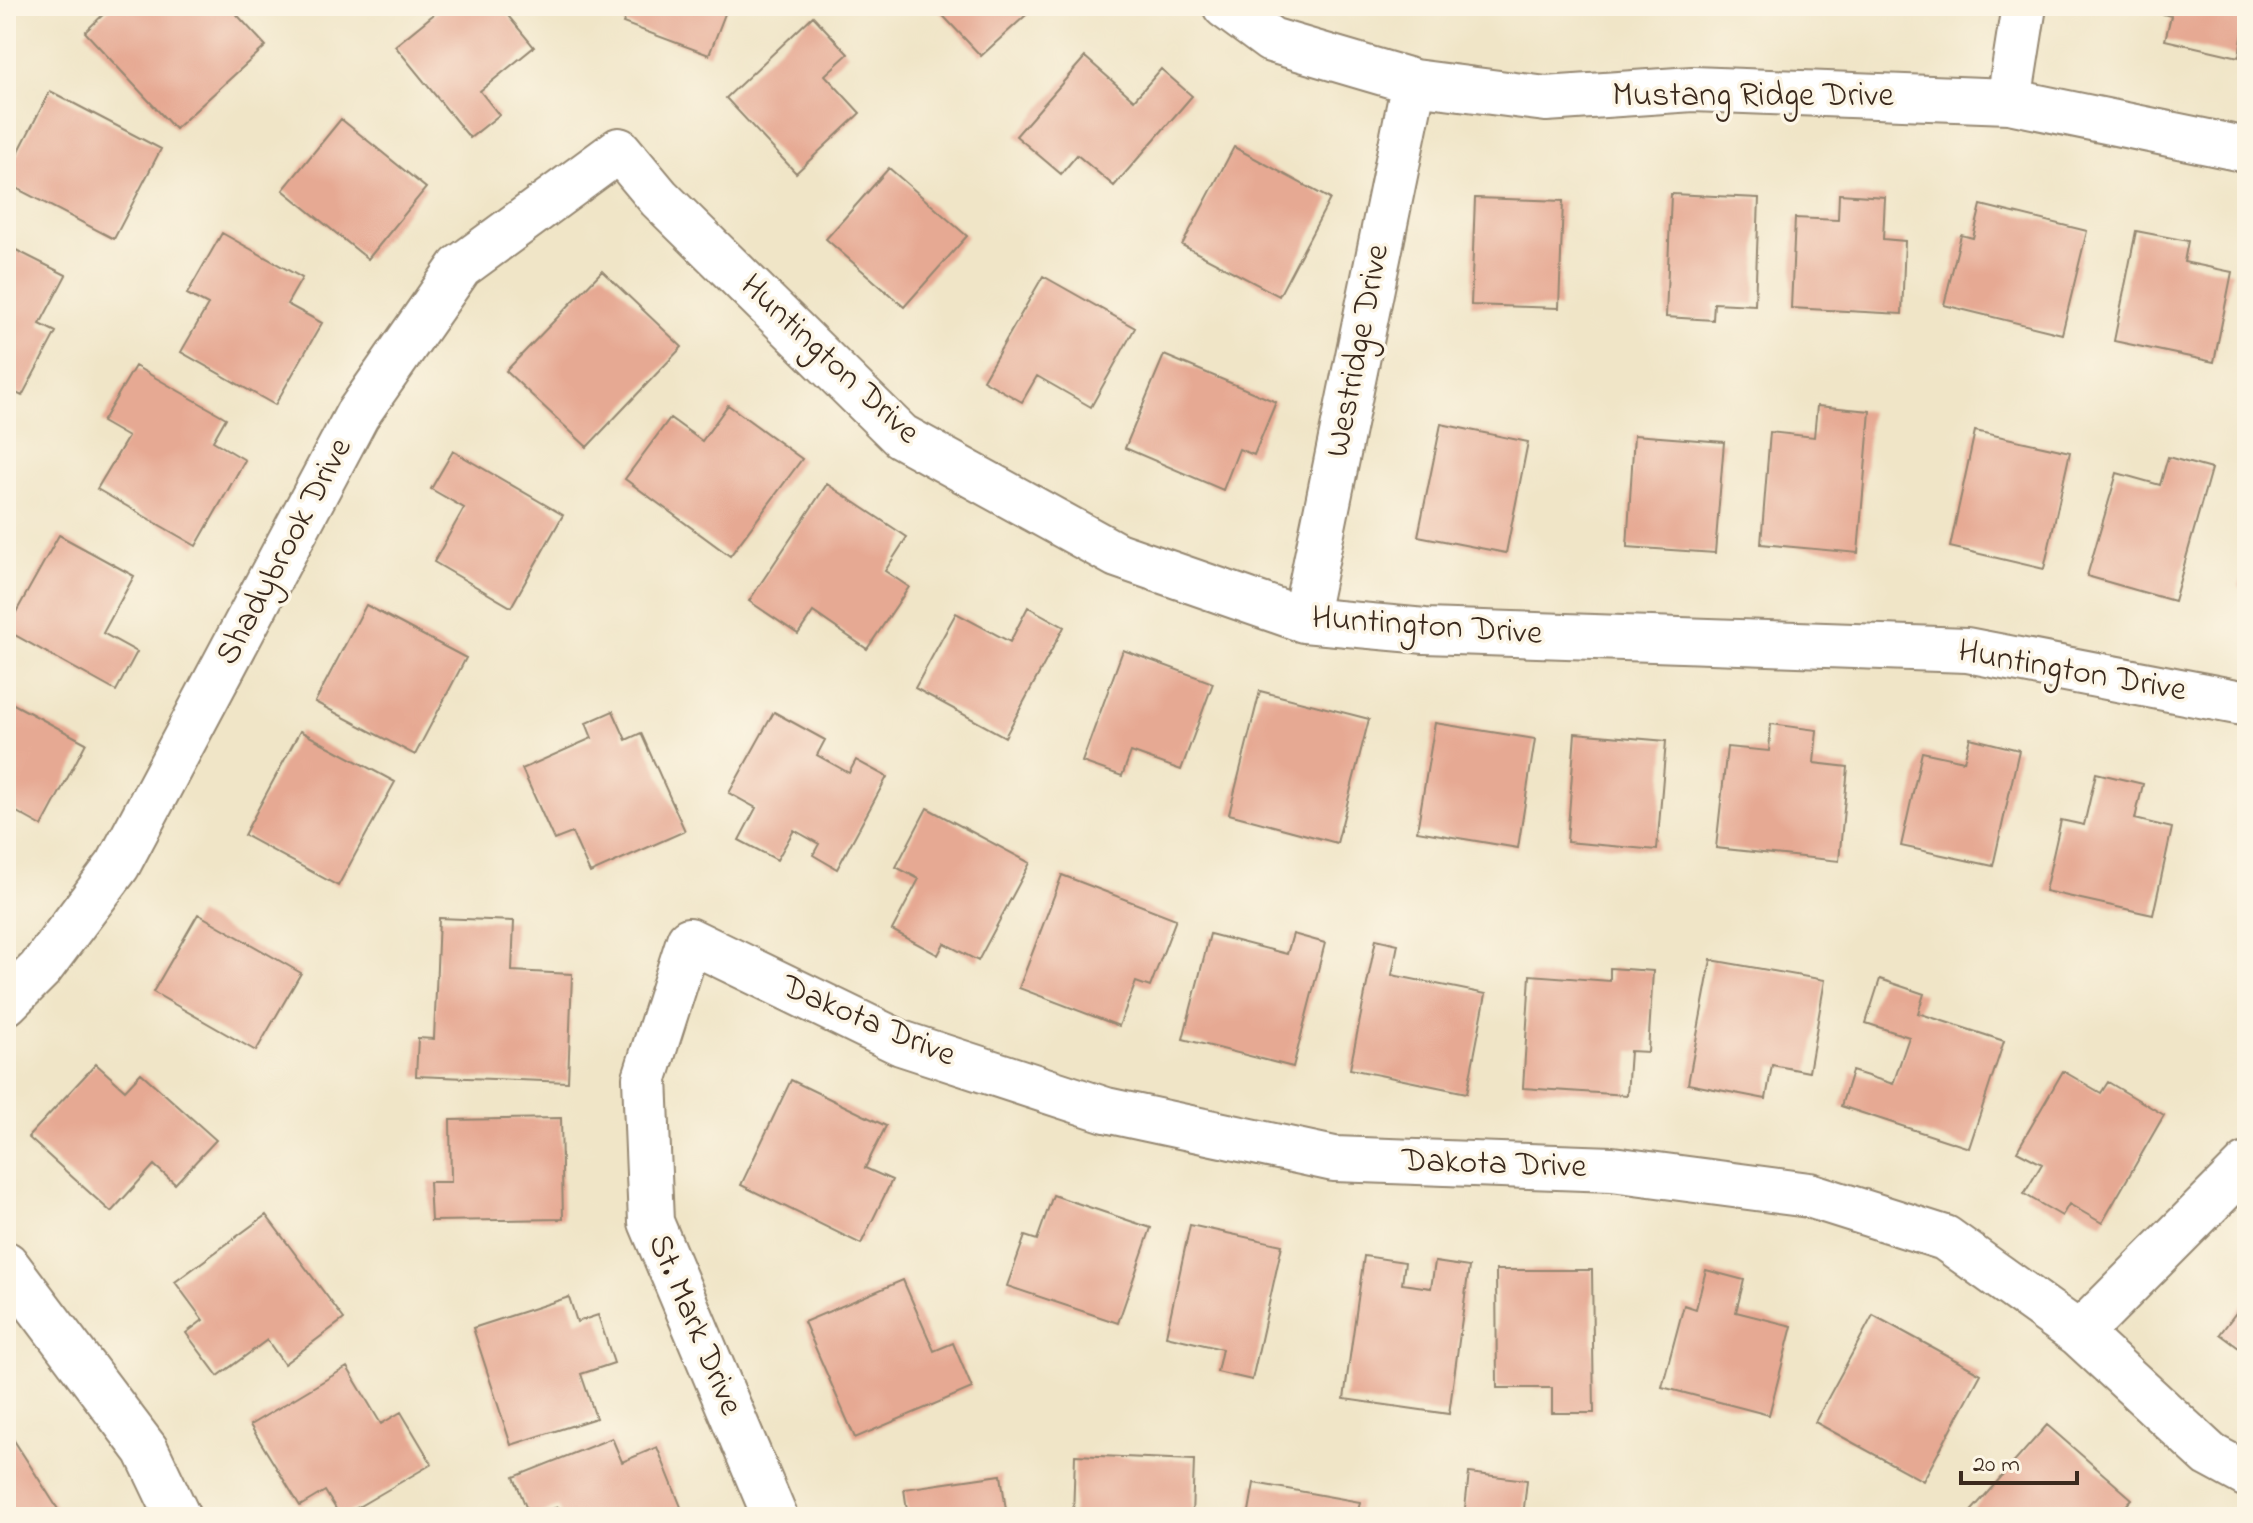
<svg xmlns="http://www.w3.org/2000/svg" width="2253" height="1523" viewBox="0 0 2253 1523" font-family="'Indie Flower',sans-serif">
<rect width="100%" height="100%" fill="#fcf5e5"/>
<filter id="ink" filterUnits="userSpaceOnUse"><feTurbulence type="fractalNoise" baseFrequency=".0125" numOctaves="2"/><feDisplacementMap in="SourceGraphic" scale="16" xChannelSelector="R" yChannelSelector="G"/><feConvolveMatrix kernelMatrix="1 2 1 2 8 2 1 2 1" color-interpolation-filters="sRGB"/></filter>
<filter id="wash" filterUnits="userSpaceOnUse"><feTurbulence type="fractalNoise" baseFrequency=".006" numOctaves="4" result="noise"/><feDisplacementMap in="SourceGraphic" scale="32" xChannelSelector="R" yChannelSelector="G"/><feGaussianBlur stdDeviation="1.8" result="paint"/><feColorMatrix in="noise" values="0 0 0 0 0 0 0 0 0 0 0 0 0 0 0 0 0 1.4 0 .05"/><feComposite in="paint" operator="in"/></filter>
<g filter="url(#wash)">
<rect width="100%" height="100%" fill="#f0e5c7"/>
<g id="blocks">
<path fill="#e6a993" d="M112,6H229L266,46L175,129L85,32Z
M444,6H500L534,47L480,91L499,115L470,138L395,46Z
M630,6H728L709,55L623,23Z
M934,6H1036L981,56Z
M1515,6H1537L1536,11Z
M1872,6H1904L1903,13Z
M2131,6H2247L2239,57L2165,40L2171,16Z
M813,16L848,54L825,75L860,113L796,173L726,98Z
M1085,57L1134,100L1161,69L1192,96L1114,186L1077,155L1061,174L1016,136Z
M50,91L161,149L114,239L6,183V176Z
M341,119L426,188L368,259L283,190Z
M1234,147L1330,199L1279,296L1182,245Z
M889,168L967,236L904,307L826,239Z
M1671,194L1759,198L1755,305L1714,303L1713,320L1666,317Z
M1839,194L1885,197L1883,239L1905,241L1902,314L1791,308L1795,218L1838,220Z
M1475,198L1563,201L1559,308L1471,305Z
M1981,205L2087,231L2062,334L1944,305L1961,235L1973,238Z
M2136,231L2188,241L2184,262L2232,272L2214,362L2114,341Z
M222,233L302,278L287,304L322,323L275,405L181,352L208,305L187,294Z
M6,245L66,275L40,324L56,332L22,396L6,388Z
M602,271L682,347L587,447L506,371Z
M1043,276L1135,328L1091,407L1037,376L1022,402L983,380Z
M1164,355L1276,402L1254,455L1239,449L1223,490L1125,448Z
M135,366L226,418L213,441L245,460L196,546L97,489L128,437L102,422Z
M728,405L802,459L730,556L625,479L670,418L702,441Z
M1817,406L1870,411L1858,553L1761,544L1770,432L1814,437Z
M1441,424L1528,442L1506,553L1418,536Z
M1975,431L2070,452L2044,569L1950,547Z
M1634,435L1724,442L1715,553L1627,547Z
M453,451L563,515L511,607L434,562L464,508L431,489Z
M2168,457L2211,469L2174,601L2087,576L2117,473L2160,485Z
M827,484L907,537L885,571L909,587L867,649L813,612L798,634L749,601Z
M59,535L134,576L103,633L137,652L116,691L6,630Z
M2247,565V589L2239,586Z
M366,605L466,658L415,755L315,702Z
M1028,607L1064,627L1005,737L915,688L956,613L1010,642Z
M1123,650L1213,683L1181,770L1131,752L1122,776L1082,762Z
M1260,691L1369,719L1337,843L1229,814Z
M6,700L86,743L42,826L6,806Z
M613,711L626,740L641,733L685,831L590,873L572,833L554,840L522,769L592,738L586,723Z
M774,712L825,740L817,755L849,773L856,760L887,777L837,869L813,855L819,844L794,830L777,860L739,840L756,808L729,793Z
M1435,723L1535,739L1518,848L1417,831Z
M1771,724L1817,730L1814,763L1848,767L1839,861L1716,848L1727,747L1769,751Z
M300,731L395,782L338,886L244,835Z
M1575,733L1666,741L1657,850L1567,842Z
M1970,738L2019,750L1993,866L1901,846L1922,752L1964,761Z
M2096,773L2143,784L2135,819L2172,828L2153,915L2045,891L2061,820L2084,825Z
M927,808L1030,863L978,961L944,943L938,955L892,930L919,879L896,867Z
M1062,875L1176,919L1150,987L1136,982L1119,1026L1019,988Z
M198,914L301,973L256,1051L153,992Z
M439,918L514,921L512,971L572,974L568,1082L416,1076L418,1038L434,1039Z
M1210,934L1287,954L1293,934L1325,943L1293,1067L1183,1039Z
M1376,939L1398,944L1392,975L1486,994L1467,1093L1350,1069Z
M1711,960L1825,980L1809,1072L1772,1065L1766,1099L1688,1084Z
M1610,968L1653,971L1648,1052L1630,1051L1627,1095L1523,1088L1530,975L1610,981Z
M1880,979L1924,994L1918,1013L2004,1041L1969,1148L1841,1106L1852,1071L1893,1084L1909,1037L1866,1023Z
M96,1064L125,1090L141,1073L216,1140L175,1184L154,1165L111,1212L28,1137Z
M2063,1071L2101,1093L2108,1082L2164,1115L2102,1223L2069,1204L2062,1216L2024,1194L2042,1164L2017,1151Z
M791,1080L886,1126L865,1168L892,1180L861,1244L741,1185Z
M561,1118L563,1219L431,1221L429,1182H451L450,1120Z
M1053,1195L1151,1228L1118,1323L1007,1286L1025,1236L1037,1240Z
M266,1215L344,1319L284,1364L267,1340L218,1376L186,1333L203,1320L175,1282Z
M1190,1225L1282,1245L1252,1380L1217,1372L1222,1349L1166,1336Z
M1364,1256L1405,1262L1402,1284L1431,1288L1435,1262L1469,1267L1449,1414L1344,1399Z
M1496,1270H1592L1594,1413H1552V1388H1497Z
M1706,1270L1744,1280L1736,1312L1792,1326L1769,1415L1662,1387L1684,1305L1696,1309Z
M903,1280L934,1351L953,1343L972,1388L855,1438L804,1322Z
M569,1297L577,1322L598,1315L614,1363L581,1374L596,1418L511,1445L473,1328Z
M2247,1298V1354L2220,1334Z
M1873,1315L1981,1374L1923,1481L1815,1422Z
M347,1367L381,1424L401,1412L432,1464L341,1517L325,1491L300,1506L250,1425Z
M2047,1425L2132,1499L2116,1517H1966Z
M8,1431L63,1517H6Z
M612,1438L622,1462L657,1447L685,1517H562L558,1507L530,1517L514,1477Z
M1075,1455L1194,1460L1192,1517H1073Z
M1469,1473L1527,1480L1523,1517H1464Z
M1001,1475L1007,1517H908L904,1489Z
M1254,1483L1360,1502L1357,1517H1248Z"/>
</g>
</g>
<g filter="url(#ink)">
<use href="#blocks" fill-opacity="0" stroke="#968872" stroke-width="2"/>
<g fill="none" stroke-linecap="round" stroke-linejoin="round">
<defs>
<path id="minor" d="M1225,6L1271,40L1414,82L1546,99L1693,89L2009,101L2247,150
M2009,101L2024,6
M1304,620L1414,82
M6,1003L40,969L118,865L357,415L460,267L619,150L659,198L901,436L1117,555L1304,620L1425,631L1967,650L2247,704
M6,1264L146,1450L178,1517
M2079,1334L2247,1165
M775,1517L651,1222L645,1078L689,940L901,1043L1106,1110L1334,1159L1612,1169L1809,1195L1945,1238L2079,1334L2210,1455L2247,1475"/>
</defs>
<use href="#minor" stroke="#968872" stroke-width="48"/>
<use href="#minor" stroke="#fff" stroke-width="44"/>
</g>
</g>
<g text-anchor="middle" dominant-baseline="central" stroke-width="7" stroke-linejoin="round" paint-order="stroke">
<g font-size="34" fill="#3b2a1e" stroke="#fcf5e5">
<text x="1753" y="97">Mustang Ridge Drive</text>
<text transform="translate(1359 351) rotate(-79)">Westridge Drive</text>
<text transform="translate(829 360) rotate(43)">Huntington Drive</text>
<text transform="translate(285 552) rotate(-62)">Shadybrook Drive</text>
<text transform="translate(1427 627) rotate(4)">Huntington Drive</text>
<text transform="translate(2072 672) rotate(10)">Huntington Drive</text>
<text transform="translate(868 1022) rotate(23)">Dakota Drive</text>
<text transform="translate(1494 1165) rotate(2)">Dakota Drive</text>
<text transform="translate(694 1325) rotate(67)">St. Mark Drive</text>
</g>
</g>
<rect width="2253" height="1523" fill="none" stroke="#fcf5e5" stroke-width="32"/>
<path d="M1961 1471v12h116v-12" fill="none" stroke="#3b2a1e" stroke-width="4"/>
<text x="1973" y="1471" font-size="24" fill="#3b2a1e" stroke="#fcf5e5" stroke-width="6" paint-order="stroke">20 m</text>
</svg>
